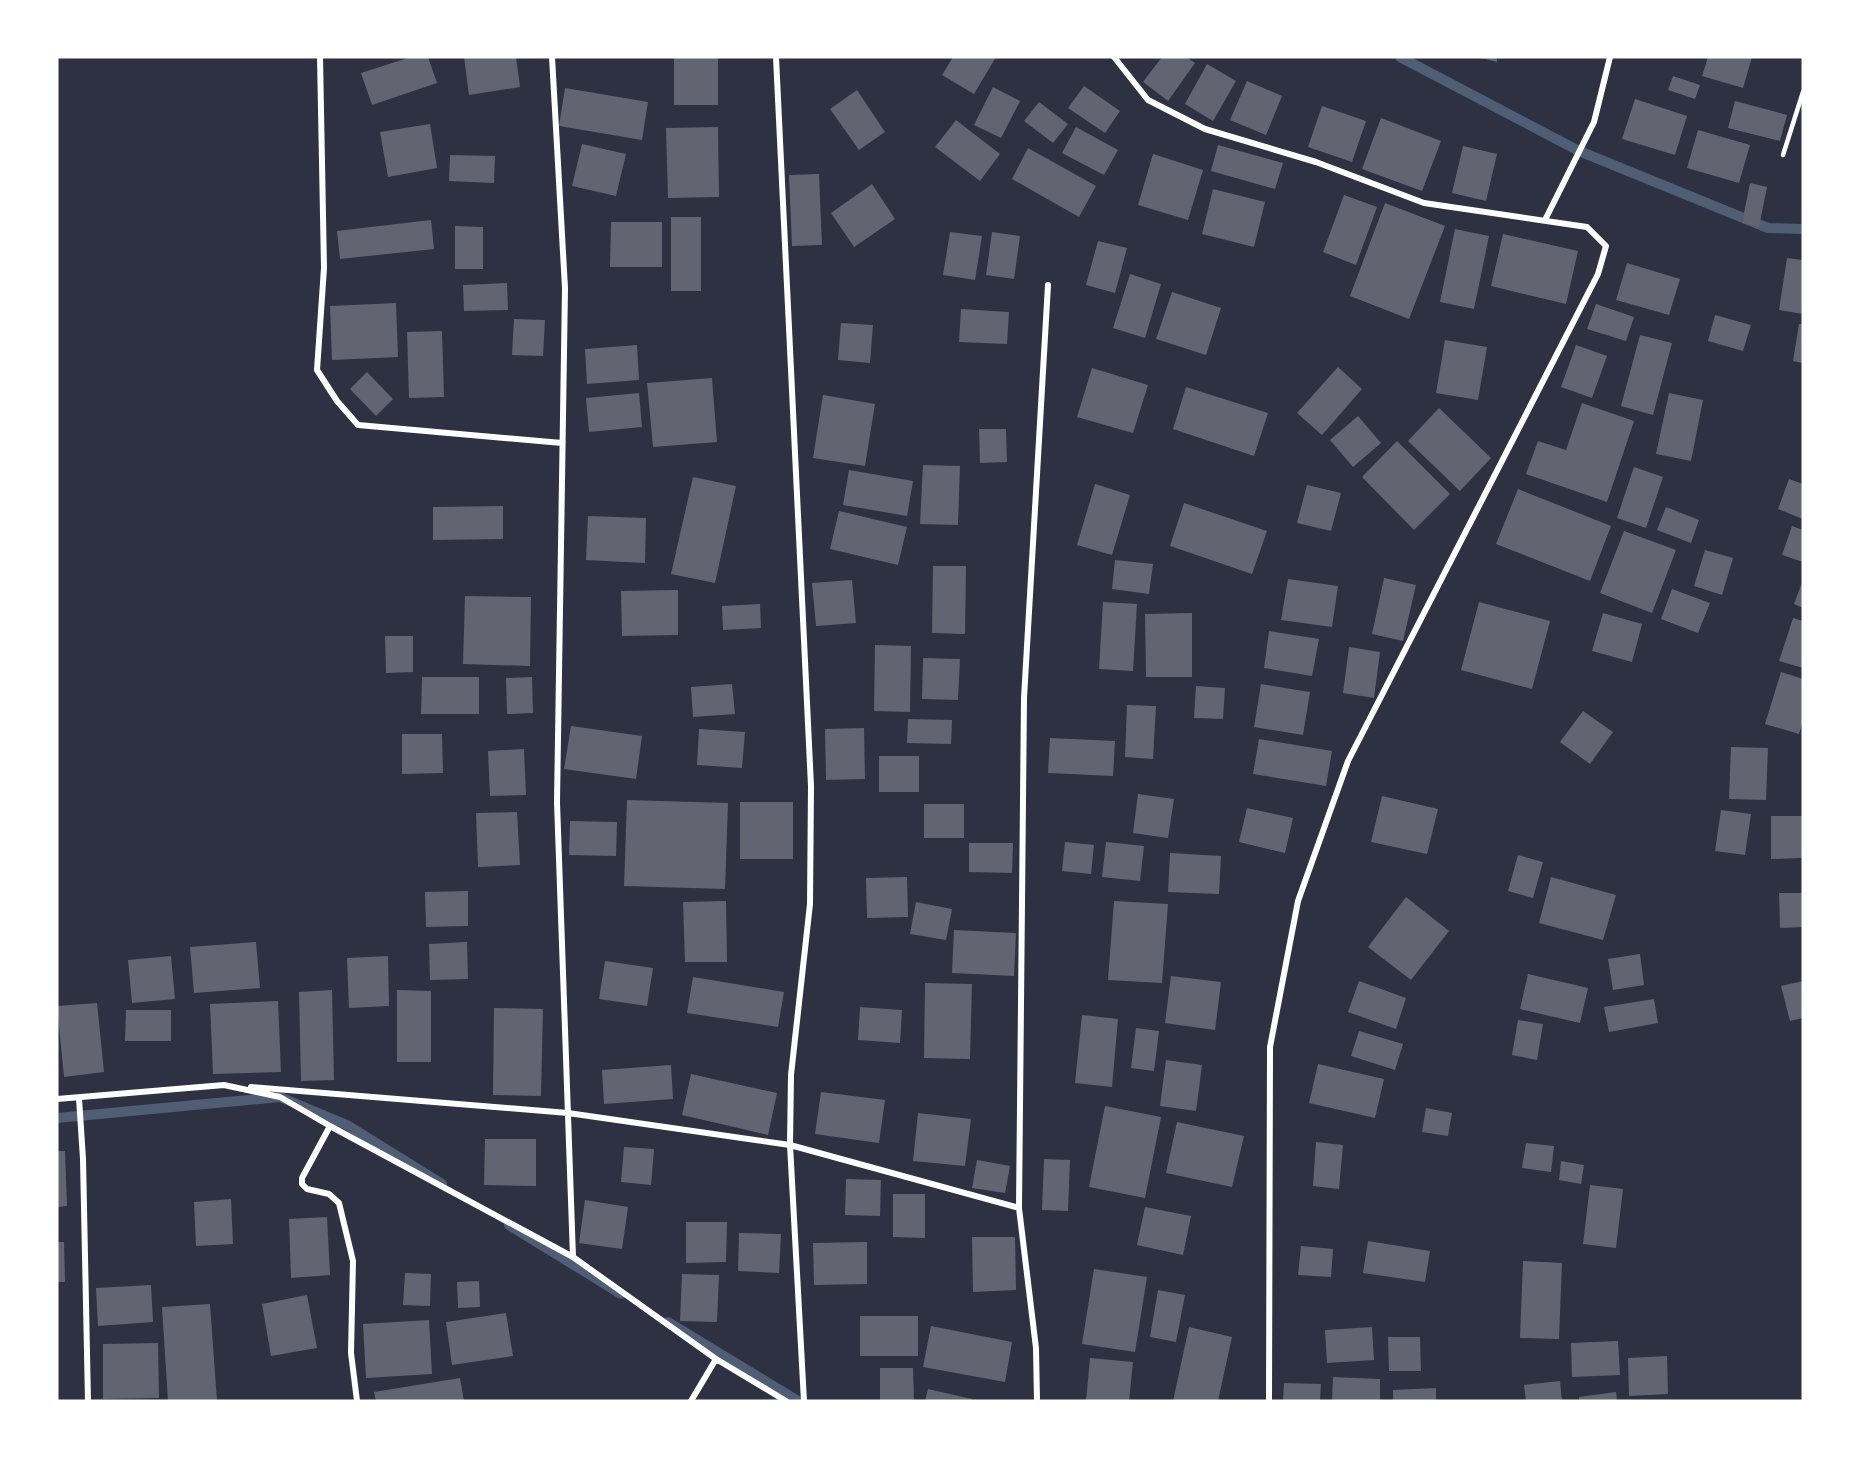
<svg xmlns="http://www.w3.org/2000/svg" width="1860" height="1458" viewBox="0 0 1860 1458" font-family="'Fira Sans Condensed',sans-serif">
<rect width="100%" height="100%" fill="#2d3142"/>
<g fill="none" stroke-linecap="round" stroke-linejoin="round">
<path stroke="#4f5d75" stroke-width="10" d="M1400,57L1579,151L1768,228L1803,229
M57,1118L280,1097L347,1125L442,1184
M509,1225L621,1294
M668,1322L798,1401"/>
</g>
<path fill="#626471" d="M411,57H428L437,83L372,105L361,73Z
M464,57H516L520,87L469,95Z
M674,57H718V105H674Z
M953,57H996L974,94L942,75Z
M1162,57H1186L1195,63L1168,101L1143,82Z
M1477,57H1497V62Z
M1708,57H1752L1743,88L1702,76Z
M1207,64L1236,81L1213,121L1185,104Z
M1673,76L1700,85L1695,99L1668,90Z
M1247,81L1282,96L1266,135L1230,120Z
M1084,86L1120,111L1105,133L1068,108Z
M993,87L1020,101L1001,138L974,125Z
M565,88L648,102L642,140L559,126Z
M857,90L885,132L859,150L830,109Z
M1635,99L1687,116L1675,155L1622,139Z
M1735,101L1787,115L1780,141L1728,128Z
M1039,102L1068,124L1053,143L1024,121Z
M1322,106L1366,121L1352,162L1308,147Z
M1381,118L1441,141L1422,191L1362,169Z
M956,120L1000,154L980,181L935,147Z
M430,124L437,168L388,177L380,132Z
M718,127L719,197L668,198L666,128Z
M1076,127L1118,150L1104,175L1062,153Z
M1698,130L1750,145L1739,183L1687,168Z
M582,144L626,154L616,196L572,186Z
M1218,145L1283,163L1275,189L1211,171Z
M1463,146L1497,154L1486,201L1452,193Z
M1028,148L1096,186L1079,217L1012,179Z
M1153,154L1203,170L1188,220L1138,205Z
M450,155L495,156L494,183L449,181Z
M819,174L822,245L792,246L789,175Z
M1750,183L1767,187L1759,227L1742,223Z
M872,184L895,219L854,247L831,213Z
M1213,189L1265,202L1254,247L1202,234Z
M1344,195L1377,207L1356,265L1323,252Z
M1385,203L1445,226L1409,319L1350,296Z
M671,217H701V291H671Z
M431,220L434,249L340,259L337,231Z
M611,222H662V267H610Z
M455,226L483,227V269H455Z
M1455,229L1489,236L1474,309L1440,302Z
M950,232L982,236L975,280L943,275Z
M992,232L1020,236L1014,279L986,275Z
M1503,234L1578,251L1566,304L1491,286Z
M1098,241L1127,248L1115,293L1086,285Z
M1787,258L1803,260V314L1779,310Z
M1627,263L1680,279L1669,315L1616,300Z
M1130,274L1161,284L1145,338L1113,328Z
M507,283L508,310L464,311L463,285Z
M1172,292L1221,308L1206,355L1156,339Z
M396,303L398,357L332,360L330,306Z
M1596,304L1634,317L1626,341L1587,329Z
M961,309L1009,312L1007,344L959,342Z
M1715,315L1751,325L1743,351L1708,341Z
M514,319L545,320L543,356L512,355Z
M841,323L873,325L870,363L838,360Z
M1799,324H1803V363L1793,361Z
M442,331L444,397L409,398L407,332Z
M1640,335L1672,343L1653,415L1621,406Z
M1445,340L1487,347L1478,400L1436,393Z
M637,345L639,380L587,384L585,349Z
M1576,345L1607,356L1592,398L1561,387Z
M1338,367L1362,389L1322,435L1297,413Z
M1092,368L1148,385L1133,433L1077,417Z
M367,372L393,399L376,416L350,389Z
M712,378L717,442L653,447L647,383Z
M1186,387L1268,413L1254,456L1173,429Z
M639,393L642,427L589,432L586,398Z
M1669,393L1703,400L1691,461L1656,454Z
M823,395L875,404L865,466L813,458Z
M1582,403L1634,421L1607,502L1526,474L1538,441L1566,450Z
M1439,408L1491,458L1460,491L1408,441Z
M1358,416L1381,443L1353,467L1330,440Z
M979,429H1006L1007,462L980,463Z
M1397,441L1450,494L1414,530L1362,477Z
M923,465L960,466L958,525L920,524Z
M1634,467L1663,477L1646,528L1617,518Z
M849,470L913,481L907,516L843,505Z
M693,477L736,486L715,583L671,574Z
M1789,479L1803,484V519L1778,509Z
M1095,484L1130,495L1112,555L1077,545Z
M1307,485L1341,493L1331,531L1297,523Z
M1518,489L1611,526L1590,581L1496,544Z
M1184,503L1267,531L1252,574L1170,546Z
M503,506V539L433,540V507Z
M1666,507L1699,520L1691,543L1657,530Z
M839,511L907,527L898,565L830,549Z
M588,516L646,518L645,563L586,560Z
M1792,526L1803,530V562L1782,555Z
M1624,531L1676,550L1652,613L1600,593Z
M1705,550L1733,558L1722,595L1694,586Z
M1115,560L1153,564L1149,594L1112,589Z
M933,566H966L965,634L932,633Z
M1384,578L1416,585L1403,641L1372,634Z
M1288,579L1338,586L1332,627L1281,620Z
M852,580L856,623L816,626L812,583Z
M1803,580V608L1794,604Z
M1672,589L1710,603L1698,633L1661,619Z
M678,590V635L622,636L621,591Z
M465,596L531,597L530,666L463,664Z
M1103,602L1137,604L1133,671L1099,669Z
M1479,602L1550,621L1532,689L1461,670Z
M760,604L761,628L723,630L722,606Z
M1192,613V677H1146L1145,614Z
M1603,613L1642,624L1632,662L1592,651Z
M1793,618L1803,621V668L1779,661Z
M1269,631L1319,639L1312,676L1264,668Z
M385,636H413V672L386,673Z
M875,645L911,646L910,712L874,711Z
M1349,647L1380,652L1374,698L1343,693Z
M923,658L960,659L958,700L922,699Z
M1781,672L1803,679V721L1799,734L1765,724Z
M422,677H479V714H421Z
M532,677L533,713L507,714L506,678Z
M732,684L735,714L693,717L691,687Z
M1261,684L1310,692L1303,735L1254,727Z
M1196,686L1225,688L1223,719L1194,718Z
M1127,705L1156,706L1153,759L1125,757Z
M1583,711L1613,732L1590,764L1560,742Z
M908,719L952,720L951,744L907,743Z
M571,726L642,736L636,779L564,769Z
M864,728L865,779L826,780L825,729Z
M699,729L745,732L742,768L697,765Z
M402,734H442L443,773L402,774Z
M1050,738L1115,741L1113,776L1048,773Z
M1259,739L1332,751L1326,786L1253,774Z
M1731,747L1768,748L1766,800L1729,799Z
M524,749L526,795L490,796L488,751Z
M879,756H919V792H879Z
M1138,794L1174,799L1168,838L1133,833Z
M1382,796L1438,809L1427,854L1371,842Z
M627,800L728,803L725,889L624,886Z
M740,802H793V859H740Z
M924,804H964V838H924Z
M1247,808L1293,818L1285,853L1239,842Z
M1721,810L1751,814L1745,855L1715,851Z
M517,812L520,865L478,867L476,813Z
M1771,816H1803V858L1771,859Z
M570,821L617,822L616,856L569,855Z
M1065,842L1094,845L1091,874L1062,871Z
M1106,842L1144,846L1140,881L1102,877Z
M969,843H1013L1012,873L969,872Z
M1170,853L1221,856L1219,894L1168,892Z
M1518,855L1543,862L1533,898L1508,891Z
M907,877L908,917L867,918L866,878Z
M1551,877L1616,895L1603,940L1539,923Z
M468,891V926L426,927L425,892Z
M1779,893H1803V927L1780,928Z
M1406,897L1449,931L1411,980L1368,947Z
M726,901L727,962H685L683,902Z
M1114,901L1168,904L1162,983L1108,980Z
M916,902L952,909L946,940L910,934Z
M954,930L1016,933L1014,976L952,973Z
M256,942L260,988L194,993L190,947Z
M467,942L468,979L430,980L429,944Z
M1640,954L1644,985L1613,990L1608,959Z
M171,956L175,999L132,1003L128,960Z
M388,956L389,1006L349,1008L347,958Z
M605,961L653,968L647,1006L599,999Z
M1528,974L1588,988L1580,1023L1520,1009Z
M1171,976L1221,982L1215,1030L1165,1023Z
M693,977L784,992L778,1027L687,1013Z
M1359,981L1406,998L1396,1029L1348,1012Z
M1803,981V1018L1790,1021L1781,986Z
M925,983L972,984L970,1059L924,1058Z
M332,990L334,1080L301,1081L299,992Z
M397,990L431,991V1062H397Z
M1654,999L1658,1023L1609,1032L1604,1007Z
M278,1001L281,1072L213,1074L210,1004Z
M97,1003L104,1072L64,1077L57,1006Z
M860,1007L902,1010L900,1043L858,1040Z
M494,1008L543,1009L541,1096L493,1095Z
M126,1010H171V1041H125Z
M1082,1015L1118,1019L1112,1087L1075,1083Z
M1518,1020L1543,1024L1537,1060L1512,1055Z
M1136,1028L1159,1031L1154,1071L1131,1068Z
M1359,1031L1403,1044L1395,1070L1351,1056Z
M1166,1060L1202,1065L1196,1111L1160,1106Z
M1318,1064L1384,1079L1375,1118L1309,1103Z
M671,1065L673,1099L604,1104L602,1070Z
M691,1074L777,1093L768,1135L682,1115Z
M821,1092L885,1100L879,1143L815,1134Z
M1105,1106L1161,1117L1145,1198L1089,1187Z
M1426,1108L1452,1113L1448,1136L1422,1132Z
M918,1113L971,1119L965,1166L913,1161Z
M1177,1122L1244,1136L1232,1187L1166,1173Z
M485,1139H536V1186L484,1185Z
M1316,1142L1343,1145L1339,1189L1313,1186Z
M1526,1143L1554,1146L1551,1172L1522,1168Z
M624,1147L654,1149L651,1185L621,1182Z
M57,1151H65L67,1206L57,1207Z
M1044,1159L1070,1160L1068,1211L1042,1210Z
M977,1160L1010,1166L1005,1193L972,1188Z
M1561,1161L1584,1165L1581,1184L1559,1180Z
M846,1179L881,1180L880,1216L845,1215Z
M1590,1185L1623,1189L1616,1248L1583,1244Z
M893,1194H925V1238L893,1237Z
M231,1199L233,1244L196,1246L194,1202Z
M585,1200L628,1207L622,1249L579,1243Z
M1145,1207L1191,1216L1183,1255L1137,1245Z
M327,1217L330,1275L291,1278L289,1219Z
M686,1222H727L726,1262L686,1263Z
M739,1233L781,1234L779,1273L738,1271Z
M972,1237H1015L1016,1290L973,1292Z
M1368,1241L1430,1251L1425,1282L1363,1273Z
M57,1242H64L65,1282H57Z
M867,1242V1284L814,1285L813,1243Z
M1301,1246L1333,1249L1331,1277L1298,1275Z
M1523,1261L1562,1263L1559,1339L1520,1338Z
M1094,1269L1147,1277L1135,1352L1082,1344Z
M405,1273L431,1274L430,1306L403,1305Z
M682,1274L719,1275L717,1322L680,1321Z
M479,1281L480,1307L458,1308L457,1282Z
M151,1285L153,1322L98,1326L96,1288Z
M1158,1290L1185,1295L1176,1342L1150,1337Z
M307,1295L317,1348L271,1356L262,1304Z
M210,1304L217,1401H168L162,1307Z
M506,1313L513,1356L452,1365L446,1322Z
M860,1316H918V1356H860Z
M429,1320L432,1374L366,1378L363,1324Z
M931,1326L1012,1342L1005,1382L923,1367Z
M1189,1327L1232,1337L1218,1401H1173Z
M1372,1327L1374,1360L1327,1363L1325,1330Z
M1388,1337H1420L1421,1371H1389Z
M1618,1341L1620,1375L1572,1377L1571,1343Z
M158,1343L159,1398L103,1399V1344Z
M1667,1356L1668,1394L1629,1396L1628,1358Z
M1090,1358L1133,1362L1129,1401H1086Z
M880,1368H913L914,1401H880Z
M1333,1377L1380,1379V1401H1332Z
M460,1378L464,1401H376L374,1392Z
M1560,1381L1562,1401H1526L1524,1385Z
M1284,1383L1321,1384L1320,1401H1283Z
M1436,1388V1401H1393V1390Z
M928,1389L972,1399L971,1401H925Z
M1616,1392L1617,1401H1579V1397Z"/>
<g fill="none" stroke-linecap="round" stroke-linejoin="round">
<path stroke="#fff" stroke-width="4.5" d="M1783,155L1803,92"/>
<path stroke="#fff" stroke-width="6" d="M320,57L324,268L317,370L337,401L358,425L562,443
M552,57L565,288L557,802L573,1257
M776,57L811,786L810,904L791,1075L790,1145L804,1401
M1114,57L1148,100L1205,129L1316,162L1424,203L1587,227L1606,246L1598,274L1348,761L1298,901L1270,1047L1269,1401
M1545,220L1594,122L1610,57
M251,1087L568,1113L790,1145L1019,1208
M79,1098L83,1159L88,1401
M57,1099L224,1085L280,1097L330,1126L573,1257L716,1359L786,1401
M330,1126L302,1178V1184L307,1189L329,1194L339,1203L353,1261L351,1353L357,1401
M691,1401L716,1359
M1037,1401L1036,1348L1019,1208L1024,698L1048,285"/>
</g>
<rect width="1860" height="1458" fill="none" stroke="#ffffff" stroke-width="117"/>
</svg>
